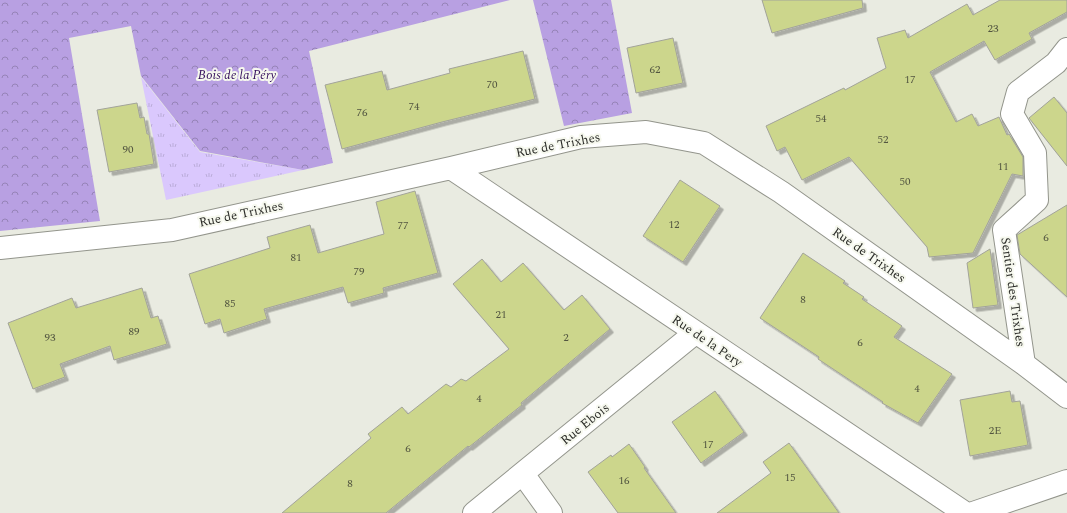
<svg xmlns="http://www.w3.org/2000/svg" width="1067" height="513" viewBox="0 0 1067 513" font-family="Spectral,serif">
<defs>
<pattern id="grass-tufts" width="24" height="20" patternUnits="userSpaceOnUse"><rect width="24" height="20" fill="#dac8fd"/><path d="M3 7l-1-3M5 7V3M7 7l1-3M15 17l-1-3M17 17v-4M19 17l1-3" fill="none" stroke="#bbacd9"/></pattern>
<pattern id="forest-crowns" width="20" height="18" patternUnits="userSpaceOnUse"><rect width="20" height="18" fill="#b8a0e2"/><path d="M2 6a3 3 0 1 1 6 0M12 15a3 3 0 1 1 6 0" fill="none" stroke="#9683b7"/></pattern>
<filter id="shadow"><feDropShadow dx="3.5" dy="3.5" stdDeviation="0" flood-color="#0004"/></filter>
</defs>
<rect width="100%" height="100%" fill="#e9ebe1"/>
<path fill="url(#grass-tufts)" d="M141,77L200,152L303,170L166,200Z"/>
<path fill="url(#forest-crowns)" d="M0,0H510L309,51L333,163L303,170L200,151L141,76L131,26L69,38L100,221L0,231Z
M533,0H611L632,113L564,126Z"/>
<path fill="#ccd68c" stroke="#a2a39a" filter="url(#shadow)" d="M762,0H862L863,8L772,33Z
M1000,0H1067V12L1029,33L1032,39L995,60L984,41L930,72L956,122L972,114L978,126L999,117L1007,135L1009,134L1023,157V176L1012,174L973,253L929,257L927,247L849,157L802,180L785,147L777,151L766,126L844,88L845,90L886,68L877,38L905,30L908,38L967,4L973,15Z
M673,38L683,83L636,93L627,48Z
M523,51L535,99L442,122L342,149L325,85L382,71L387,90L450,73L449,69Z
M1054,97L1067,113V166L1029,118Z
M137,103L140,118L144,117L147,134H149L154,164L109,172L97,110Z
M680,180L720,206L683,262L643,236Z
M415,191L438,273L383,288L384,293L348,303L343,287L264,309L267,319L224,333L220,319L205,324L189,274L270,248L267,237L310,225L318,253L384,234L376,202Z
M1067,205V297L1020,254L1017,235Z
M990,249L998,305L973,308L967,263Z
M803,253L845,281L843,283L864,297L862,299L902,326L894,337L952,374L918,423L882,403L883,402L818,359L819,357L760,318Z
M482,259L501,282L523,263L564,310L582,295L610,329L521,403L522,405L469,447L468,446L386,513H282L371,438L368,434L402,407L408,414L446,384L451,387L461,379L466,381L509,349L453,284Z
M142,288L151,318L158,316L167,344L114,360L110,346L60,364L65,377L33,389L8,323L72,298L76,308Z
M715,391L744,432L701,463L672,422Z
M1010,391L1012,402L1020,401L1028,445L970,456L960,400Z
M789,443L839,513H717L771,473L763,462Z
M629,444L645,467L644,468L676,513H618L588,472L611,455L612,457Z"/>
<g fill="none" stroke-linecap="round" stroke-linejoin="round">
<defs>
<path id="minor" d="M451,168L965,513
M0,248L172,230L451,168L581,137L646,132L704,143L781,192L1024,364L1067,397
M1024,364L1004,230L1037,200L1035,153L1012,114L1018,92L1056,63L1067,49
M523,474L551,513
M474,513L695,333
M973,513L1067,481"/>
</defs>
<use href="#minor" stroke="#93958c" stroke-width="24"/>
<use href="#minor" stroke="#fff" stroke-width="22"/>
</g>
<g text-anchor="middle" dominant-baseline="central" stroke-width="4" stroke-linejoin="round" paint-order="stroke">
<g font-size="11" fill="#535641">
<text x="993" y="28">23</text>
<text x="655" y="69">62</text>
<text x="910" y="79">17</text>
<text x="492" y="84">70</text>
<text x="414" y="106">74</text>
<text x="362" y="112">76</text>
<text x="821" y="118">54</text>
<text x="883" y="139">52</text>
<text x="128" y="149">90</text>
<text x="1003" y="166">11</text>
<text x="905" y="181">50</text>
<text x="674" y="224">12</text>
<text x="403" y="225">77</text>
<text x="1046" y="237">6</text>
<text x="296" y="257">81</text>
<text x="359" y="271">79</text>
<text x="803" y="299">8</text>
<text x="230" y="303">85</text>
<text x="501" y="314">21</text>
<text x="134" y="331">89</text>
<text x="50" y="337">93</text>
<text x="566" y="337">2</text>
<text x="860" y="342">6</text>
<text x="917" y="388">4</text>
<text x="479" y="398">4</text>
<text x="995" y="430">2E</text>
<text x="708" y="444">17</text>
<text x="408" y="448">6</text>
<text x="790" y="477">15</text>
<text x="624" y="480">16</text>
<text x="350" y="483">8</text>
</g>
<g font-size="13" font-style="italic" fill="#37125f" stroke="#f6f8ee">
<text x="237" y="75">Bois de la Péry</text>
</g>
<g font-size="13" fill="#2b2c28" stroke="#f6f8ee">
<text transform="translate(558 145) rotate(-11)">Rue de Trixhes</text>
<text transform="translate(241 214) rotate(-12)">Rue de Trixhes</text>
<text transform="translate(869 255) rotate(35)">Rue de Trixhes</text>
<text transform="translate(1013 292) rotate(82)">Sentier des Trixhes</text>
<text transform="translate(707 341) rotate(34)">Rue de la Pery</text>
<text transform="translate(585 424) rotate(-39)">Rue Ebois</text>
</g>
</g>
</svg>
